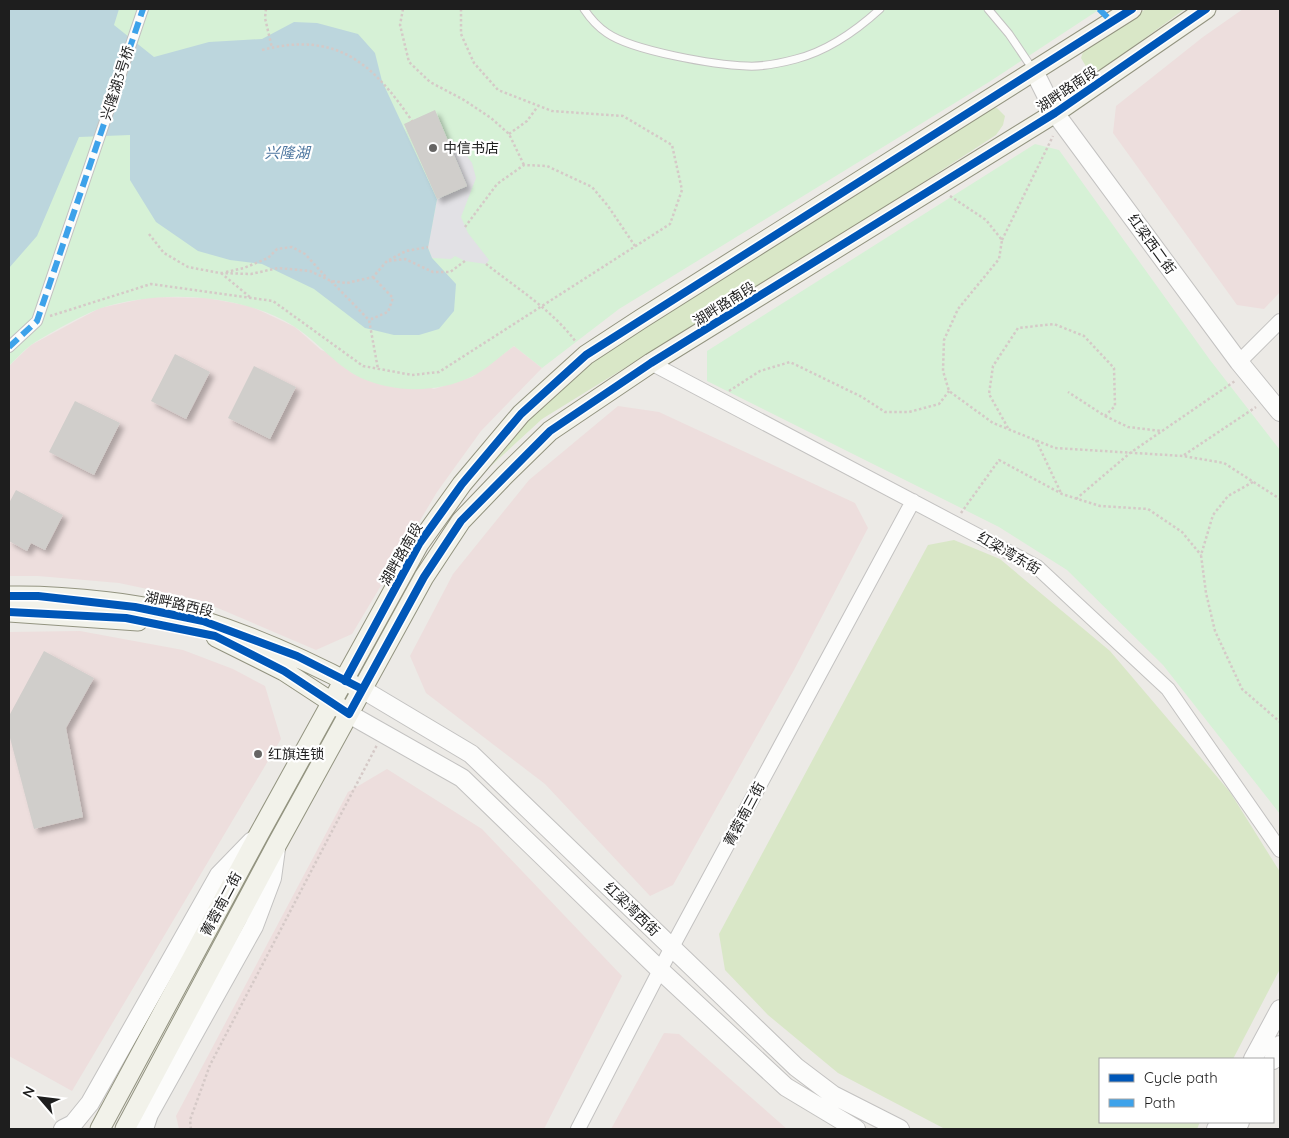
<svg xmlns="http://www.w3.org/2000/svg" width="1289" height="1138" viewBox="0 0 1289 1138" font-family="Quicksand,'Noto Sans SC',sans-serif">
<defs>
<filter id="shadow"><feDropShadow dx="4.5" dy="4.5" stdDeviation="2.5" flood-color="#0004"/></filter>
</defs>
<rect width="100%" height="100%" fill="#eceae6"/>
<path fill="#eddedd" d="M1243,9H1280V292L1264,309L1237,305L1113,133L1116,106L1203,37Z
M151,297L207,298L250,306L295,327L321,350L434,389L472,377L514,346L542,368L481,431L437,492L352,634L316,650L199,600L119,583L38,576H9V366L31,345L100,308Z
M618,406L659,412L855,503L868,528L794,670L673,885L650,896L545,784L426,693L410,656L453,574L529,480Z
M80,631L183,650L233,669L265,686L281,739L72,1091L9,1056V632Z
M387,769L482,829L622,976L544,1129H179L176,1116L348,792Z
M664,1033L679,1034L787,1129H611Z"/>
<path fill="#d9e7c7" d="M1146,9H1185L1101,70L1087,68L1081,58L1085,46Z
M988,107L997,108L1005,116L1003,125L996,135L868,218L542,419L480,476L526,419L584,365Z
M954,540L1000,559L1110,651L1230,792L1280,872V969L1233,1059H1100V1122H1200L1197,1129H945L838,1073L768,1015L725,970L719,934L928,545Z"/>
<path fill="#d6f1d6" d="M9,9H1100L989,82L619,309L542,368L514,346C500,356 486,370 471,377C438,393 394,393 361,378C336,366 318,342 295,327C242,293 160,289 101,308C86,313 44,336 31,345C23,351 16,359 9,366Z
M1035,144L1059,150L1210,360L1280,450V814L1163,665L1067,570L999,527L707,381V351Z"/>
<path fill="#e2e1e5" d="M447,139L460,146L472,163L476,178L461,217L468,233L489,260L486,264L465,261L455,256L451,259L432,258L428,247L437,199L467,186Z"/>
<path fill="#bcd6dd" d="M9,9H119L114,25L154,57L209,42L262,39L294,22L317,23L358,34L375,53L382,81L437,199L428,248L432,258L456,284L454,311L439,329L419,335H394L365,328L314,289L262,264L230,260L198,251L156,222L130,180V135L79,137L37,236L9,268Z"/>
<path fill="#d0cecb" filter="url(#shadow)" d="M435,110L467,186L437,199L404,124Z
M175,354L210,372L186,419L151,401Z
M254,366L296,387L270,439L228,418Z
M75,401L120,423L94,475L49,452Z
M16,490L63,515L45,550L31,543L27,551L9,541V503Z
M44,651L94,678L66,728L83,817L34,829L9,734V716Z"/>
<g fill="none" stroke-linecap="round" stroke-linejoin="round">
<defs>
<path id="service" d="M584,9C590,18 598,27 607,33C633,51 715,65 747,66C763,67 781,63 796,59C827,51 857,30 880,9
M988,9L1009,34L1034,71"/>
<path id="pedestrian" d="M9,347L37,321L143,9"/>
<path id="minor" d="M1239,362L1280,321
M651,363L1037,567L1168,689L1280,850
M578,1129L672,947L913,501"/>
<path id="tertiary" d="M1034,71L1055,113L1239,362L1280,412
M362,689L471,754L796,1067L833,1095L900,1129
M349,714L462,778L660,970L786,1087L856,1129
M1253,1059L1280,1009
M1273,1060L1280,1045
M63,1129L73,1124L90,1103L219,875L252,841
M144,1129L149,1114L254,926L272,878L276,849
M1216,1129L1220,1122
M1236,1129L1240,1122"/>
<path id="secondary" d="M9,596C66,595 149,604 204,621C257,638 308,661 357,687
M9,612L138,621
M216,637L284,671L342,709
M100,1129L259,834L419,544L462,484L521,414L586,355L641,319L1132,9
M125,1129L276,846L424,577L461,521L505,475L550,431L651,363L1055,113L1206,9"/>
</defs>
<use href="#service" stroke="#c3c2c1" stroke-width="9"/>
<use href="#pedestrian" stroke="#c3c2c1" stroke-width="12"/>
<use href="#minor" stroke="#c3c2c1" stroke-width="16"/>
<use href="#tertiary" stroke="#c3c2c1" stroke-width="20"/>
<use href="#secondary" stroke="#939480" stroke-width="21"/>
<path stroke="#d5c9c7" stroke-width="2.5" stroke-dasharray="2.5 2.5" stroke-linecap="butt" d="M266,9L265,18L272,48
M403,9L400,25L409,62L430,82L464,100L491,118L509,134L524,165
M262,50C336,31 372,62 412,121
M509,134L527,121L538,106
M950,196L986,220L1002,240L999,259L958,309L944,340L943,371L949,391L993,423L1055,448L1183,456L1224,463L1280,499
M465,227L497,184L524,165L547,166L592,187L608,206L635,246
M149,234L164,253L188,267L220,273L251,274L278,268L310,271L331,281L347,283L373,277L387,261L406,251L428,247
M1002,240L1053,136
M389,261L405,259L433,272H450L465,261
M486,264C517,288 553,311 576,342
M226,272L244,268L268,258L277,249L292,247L305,254L327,278
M221,273L251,298
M373,277L393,298L388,312L369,320L378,369
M331,281L369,320
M50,316L151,284L273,301L363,366L412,375L439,372L670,224L682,190L672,145L623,116L552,111L498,90L474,63L461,34V9
M729,391L760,371L790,362L862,397L885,412H909L939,404L949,391
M1105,416L1128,427L1161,431
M1008,428L989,394L993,366L1018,328L1054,324L1084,336L1114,368L1115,406L1105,416L1068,392
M1036,440L1061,493
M1184,455L1256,407
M1253,482L1228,496L1213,515L1201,555L1206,593L1215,631L1242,689L1280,722
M1076,499L1130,453L1235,381
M961,513L999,460L1062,494L1100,506L1148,509L1182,532L1201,555
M191,1129L190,1120L210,1065L377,745"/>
<use href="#service" stroke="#fcfcfb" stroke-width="7"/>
<use href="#pedestrian" stroke="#fcfcfb" stroke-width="10"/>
<use href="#minor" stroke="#fcfcfb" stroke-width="14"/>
<use href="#tertiary" stroke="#fcfcfb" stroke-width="18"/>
<use href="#secondary" stroke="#f2f2ea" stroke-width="19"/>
<path stroke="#3da2ea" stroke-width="6" stroke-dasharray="12 6" stroke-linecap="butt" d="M1099,9L1112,22
M9,347L37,321L143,9"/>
<defs>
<path id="cycleway" d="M9,596H38L135,607L203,621L297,656L362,689
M9,612L126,618L215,636L284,671L349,714L424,577L461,521L550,431L651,363L1055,113L1206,9
M345,681L419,544L462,484L521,414L586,355L1132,9"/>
</defs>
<use href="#cycleway" stroke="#fff" stroke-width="11"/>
<use href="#cycleway" stroke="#0057b8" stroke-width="8"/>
</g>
<g fill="#666564" stroke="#fff" stroke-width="2">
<circle cx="433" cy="148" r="5"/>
<circle cx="258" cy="754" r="5"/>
</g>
<g text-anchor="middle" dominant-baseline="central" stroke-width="4.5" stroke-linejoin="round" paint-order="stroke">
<g font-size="14" fill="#1e1e1e" stroke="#fff">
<text transform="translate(117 83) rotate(-72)">兴隆湖3号桥</text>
<text transform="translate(1067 89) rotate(-34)">湖畔路南段</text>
<text transform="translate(1152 244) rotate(54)">红梁西二街</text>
<text transform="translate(724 304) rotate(-32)">湖畔路南段</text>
<text transform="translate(1009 553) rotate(30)">红梁湾东街</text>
<text transform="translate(401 554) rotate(-60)">湖畔路南段</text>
<text transform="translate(179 604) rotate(13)">湖畔路西段</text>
<text transform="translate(744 814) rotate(-62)">菁蓉南三街</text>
<text transform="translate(221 904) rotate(-62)">菁蓉南二街</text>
<text transform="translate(632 909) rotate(44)">红梁湾西街</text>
</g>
<g font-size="14" fill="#1e1e1e" stroke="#fff" text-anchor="start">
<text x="443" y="148">中信书店</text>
<text x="268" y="754">红旗连锁</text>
</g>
<g font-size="15" font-style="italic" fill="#4e77a0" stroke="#fff">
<text x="287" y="152">兴隆湖</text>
</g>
</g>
<rect width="1289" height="1138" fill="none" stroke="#1e1e1e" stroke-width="20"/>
<rect x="1099" y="1058" width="175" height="65" fill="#ffffff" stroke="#a5a5a5"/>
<rect x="1109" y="1074" width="25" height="8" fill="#0057b8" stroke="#a5a5a5"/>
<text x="1144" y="1083" font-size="15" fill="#1e1e1e">Cycle path</text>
<rect x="1109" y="1099" width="25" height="8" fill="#3da2ea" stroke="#a5a5a5"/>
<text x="1144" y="1108" font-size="15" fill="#1e1e1e">Path</text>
<g transform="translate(40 1098) rotate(298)" stroke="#ffffff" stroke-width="4" paint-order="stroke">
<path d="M0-4L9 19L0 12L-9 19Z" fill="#1e1e1e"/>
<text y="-8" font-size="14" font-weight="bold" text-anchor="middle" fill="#1e1e1e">N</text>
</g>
</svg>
